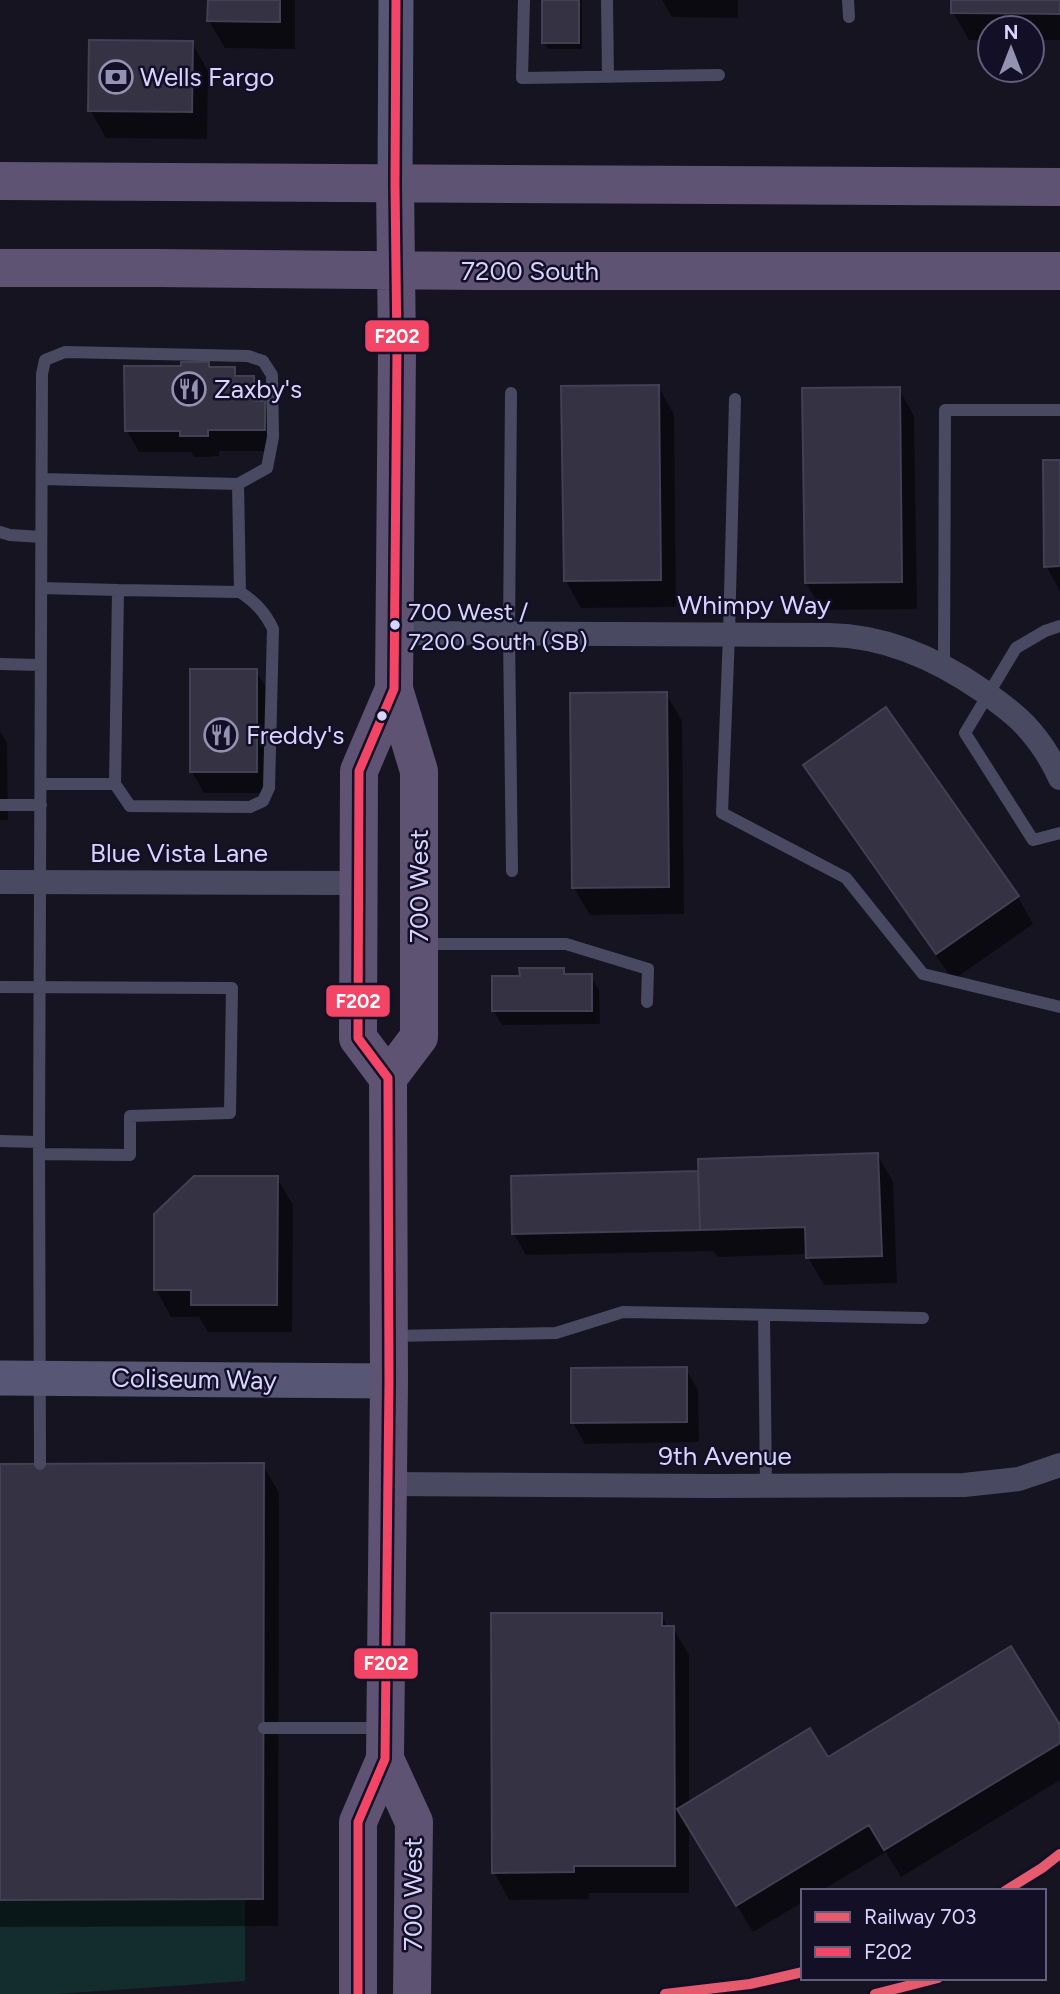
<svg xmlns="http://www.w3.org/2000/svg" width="1060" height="1994" viewBox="0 0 1060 1994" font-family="Figtree,sans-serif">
<rect width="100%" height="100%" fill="#161421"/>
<path fill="#132c2d" d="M245,1899V1981L56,1994H0V1900Z"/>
<path fill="#0007" d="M209,0H295V49L225,48L209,21Z
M544,0H582V49H548L544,42Z
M662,0H738V18L672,17Z
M953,0H1060V40H1032V28H990V40H969L953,12Z
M192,43L208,71L207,139L106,138L90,110Z
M208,364L211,369H234L239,378H253L265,399V406L276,424V451H219V456L207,457H194L191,452H139L127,431L126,368H183Z
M658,387L674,414L676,607L581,608L566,581Z
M899,389L914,416L917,609L822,610L806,583Z
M1060,462V591L1046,566Z
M256,671L269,692V793H204L192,772Z
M666,694L682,721L684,914L590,915L574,888Z
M886,710L1018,897L1033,924L953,980L821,792L806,765Z
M0,731L7,743L8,820H0Z
M563,969L567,976H591L599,990L600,1024L502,1025L494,1011L522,978Z
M877,1154L893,1182L897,1283L824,1285L808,1257V1254L718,1257L713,1251L526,1255L514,1234L512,1177L700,1173Z
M277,1178L293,1205L292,1332H208L199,1317H171L156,1289Z
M686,1369L698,1390L699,1442L585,1444L573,1423Z
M263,1465L279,1493L278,1926L0,1927V1466Z
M661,1614L668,1628H673L689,1655V1804L827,1760L1060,1729V1780L901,1877L886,1852L821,1891H803V1902L753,1932L689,1827V1893H589V1899L509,1900L494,1872Z"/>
<path fill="#343243" stroke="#433f54" stroke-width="2" d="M208,0H280V22L207,21Z
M542,0H579V43H542Z
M951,0H1060V14L951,13Z
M89,40L193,41L192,112L88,111Z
M181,362H209V367H235V376H254V401H265V430H208V436H180V431H125L124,366H181Z
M659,385L661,580L564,581L561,386Z
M900,387L902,582L805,583L802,388Z
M1043,460H1060V566L1044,567Z
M190,669H257V772H190Z
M667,692L669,887L572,888L570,693Z
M886,707L1019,896L936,954L803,765Z
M519,968H564V974H592V1011H492V976H520Z
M878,1153L882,1256L806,1258L805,1227L700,1230L698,1159Z
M698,1171L700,1230L512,1234L511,1176Z
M194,1176H278L277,1305H191V1290H154V1214Z
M687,1367V1422L571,1423V1368Z
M264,1463L263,1899L0,1900V1464Z
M491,1613H662V1626H674L675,1866H574V1872L492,1873Z
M1011,1646L1060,1725V1743L884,1850L869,1825L736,1906L677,1809L810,1728L828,1757Z"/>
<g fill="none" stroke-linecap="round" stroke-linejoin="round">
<path stroke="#4a4962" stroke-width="12" d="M524,0L522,78L719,75
M607,0L608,77
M848,0L849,17
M511,393L509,634L512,871
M735,399L729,634L722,813L846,878L923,974L1060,1007
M0,532L10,535L41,537
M41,588L118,590
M1060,626L1045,631L1016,648L965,733L1033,840L1060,833
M0,664L41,665
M944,666L945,410H1060
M41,784H115L118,590L240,592L238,484L42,479
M115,784L130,806L250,807L263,801L269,788L273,629C265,612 255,602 240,592
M0,805H41
M422,944H566L648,969L647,1002
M0,987L232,988L230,1113L130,1116V1155L39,1154
M0,1141L39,1142L40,1464
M39,1142L42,374L45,360L65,352L248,356L263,361L272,375L273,437L267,468L238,484
M764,1315L766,1486
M392,1336L556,1333L623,1312L923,1318
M264,1728H383"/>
<path stroke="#4a4962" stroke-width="24" d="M394,633L830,635C887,636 937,659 983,691C997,701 1013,712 1025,725C1040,741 1051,758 1060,778
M0,882L358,883
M387,1484L712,1486L964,1485L1019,1479L1060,1465"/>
<path stroke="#575674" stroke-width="35" d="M395,184L396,0
M0,1378L389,1381"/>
<path stroke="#5e5373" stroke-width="38" d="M0,181L1060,187
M0,268H156L481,271H1060
M388,1078L419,1037V771L394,689L397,350L395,184
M385,1759L414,1822L412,1994
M358,1994V1822L385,1759L389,1381L388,1078L358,1038L359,771L394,689"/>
<defs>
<path id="bus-1" d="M358,1994V1822L385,1759L389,1381L388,1078L358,1038L359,771L394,689L397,350L395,184L396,0"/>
</defs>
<use href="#bus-1" stroke="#130f26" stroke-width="14"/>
<use href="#bus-1" stroke="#f34667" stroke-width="9"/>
<defs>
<path id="rail-1" d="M1005,1891L1042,1868L1060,1854
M665,1994L750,1984L803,1972
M875,1994L938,1978"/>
</defs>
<use href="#rail-1" stroke="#130f26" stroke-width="16"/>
<use href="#rail-1" stroke="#e55a6d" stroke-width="10"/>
</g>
<defs>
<symbol id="bank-ring" viewBox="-11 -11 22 22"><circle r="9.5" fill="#130f26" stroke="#9591b1" stroke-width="1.5"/><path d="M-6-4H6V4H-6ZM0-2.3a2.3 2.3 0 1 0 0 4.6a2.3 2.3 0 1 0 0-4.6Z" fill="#9591b1"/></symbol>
<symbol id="restaurant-ring" viewBox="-11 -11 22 22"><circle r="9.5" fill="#130f26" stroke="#9591b1" stroke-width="1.5"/><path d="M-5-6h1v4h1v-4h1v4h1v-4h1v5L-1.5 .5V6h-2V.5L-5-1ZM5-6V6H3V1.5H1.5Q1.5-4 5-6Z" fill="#9591b1"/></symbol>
</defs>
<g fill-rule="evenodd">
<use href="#bank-ring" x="97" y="58" width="38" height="38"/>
<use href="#restaurant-ring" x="170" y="370" width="38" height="38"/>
<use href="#restaurant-ring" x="202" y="716" width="38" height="38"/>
</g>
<g fill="#d9d4ff" stroke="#130f26" stroke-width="2.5">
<circle cx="395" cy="625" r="6"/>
<circle cx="382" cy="716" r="6"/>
</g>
<g text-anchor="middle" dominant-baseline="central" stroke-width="5" stroke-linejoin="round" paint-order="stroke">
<g font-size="24" fill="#d9d4ff" stroke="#130f26" text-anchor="start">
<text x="408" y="611">700 West /<tspan x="408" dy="30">7200 South (SB)</tspan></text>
</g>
<g font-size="26" fill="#d9d4ff" stroke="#130f26" text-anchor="start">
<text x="140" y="77">Wells Fargo</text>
<text x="214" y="389">Zaxby's</text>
<text x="246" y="735">Freddy's</text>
</g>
<g font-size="26" fill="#d9d4ff" stroke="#130f26">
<text x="530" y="271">7200 South</text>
<text x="754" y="605">Whimpy Way</text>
<text x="179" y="853">Blue Vista Lane</text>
<text transform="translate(419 886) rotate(-90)">700 West</text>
<text transform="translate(194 1379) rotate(1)">Coliseum Way</text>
<text x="725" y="1456">9th Avenue</text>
<text transform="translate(413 1894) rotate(-90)">700 West</text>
</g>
</g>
<g stroke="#130f26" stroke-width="2.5">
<rect x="364" y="319" width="66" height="34" rx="7" fill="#f34667"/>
<rect x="325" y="984" width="66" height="34" rx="7" fill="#f34667"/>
<rect x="353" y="1647" width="66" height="33" rx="7" fill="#f34667"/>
</g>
<g font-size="19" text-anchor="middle" font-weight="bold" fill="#fff">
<text x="397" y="343">F202</text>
<text x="358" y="1008">F202</text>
<text x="386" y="1670">F202</text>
</g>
<rect x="801" y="1889" width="245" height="91" fill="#130f26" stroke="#625e7d" stroke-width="2"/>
<rect x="815" y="1912" width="35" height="10" fill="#e55a6d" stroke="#625e7d" stroke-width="2"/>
<text x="864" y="1924" font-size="21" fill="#d9d4ff">Railway 703</text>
<rect x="815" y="1947" width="35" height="10" fill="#f34667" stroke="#625e7d" stroke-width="2"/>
<text x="864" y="1959" font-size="21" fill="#d9d4ff">F202</text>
<g transform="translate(1011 49)"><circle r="33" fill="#130f26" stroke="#625e7d" stroke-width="2"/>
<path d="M0-5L12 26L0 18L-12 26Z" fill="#9591b1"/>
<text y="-10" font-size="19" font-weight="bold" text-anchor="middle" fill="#d9d4ff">N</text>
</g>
</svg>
